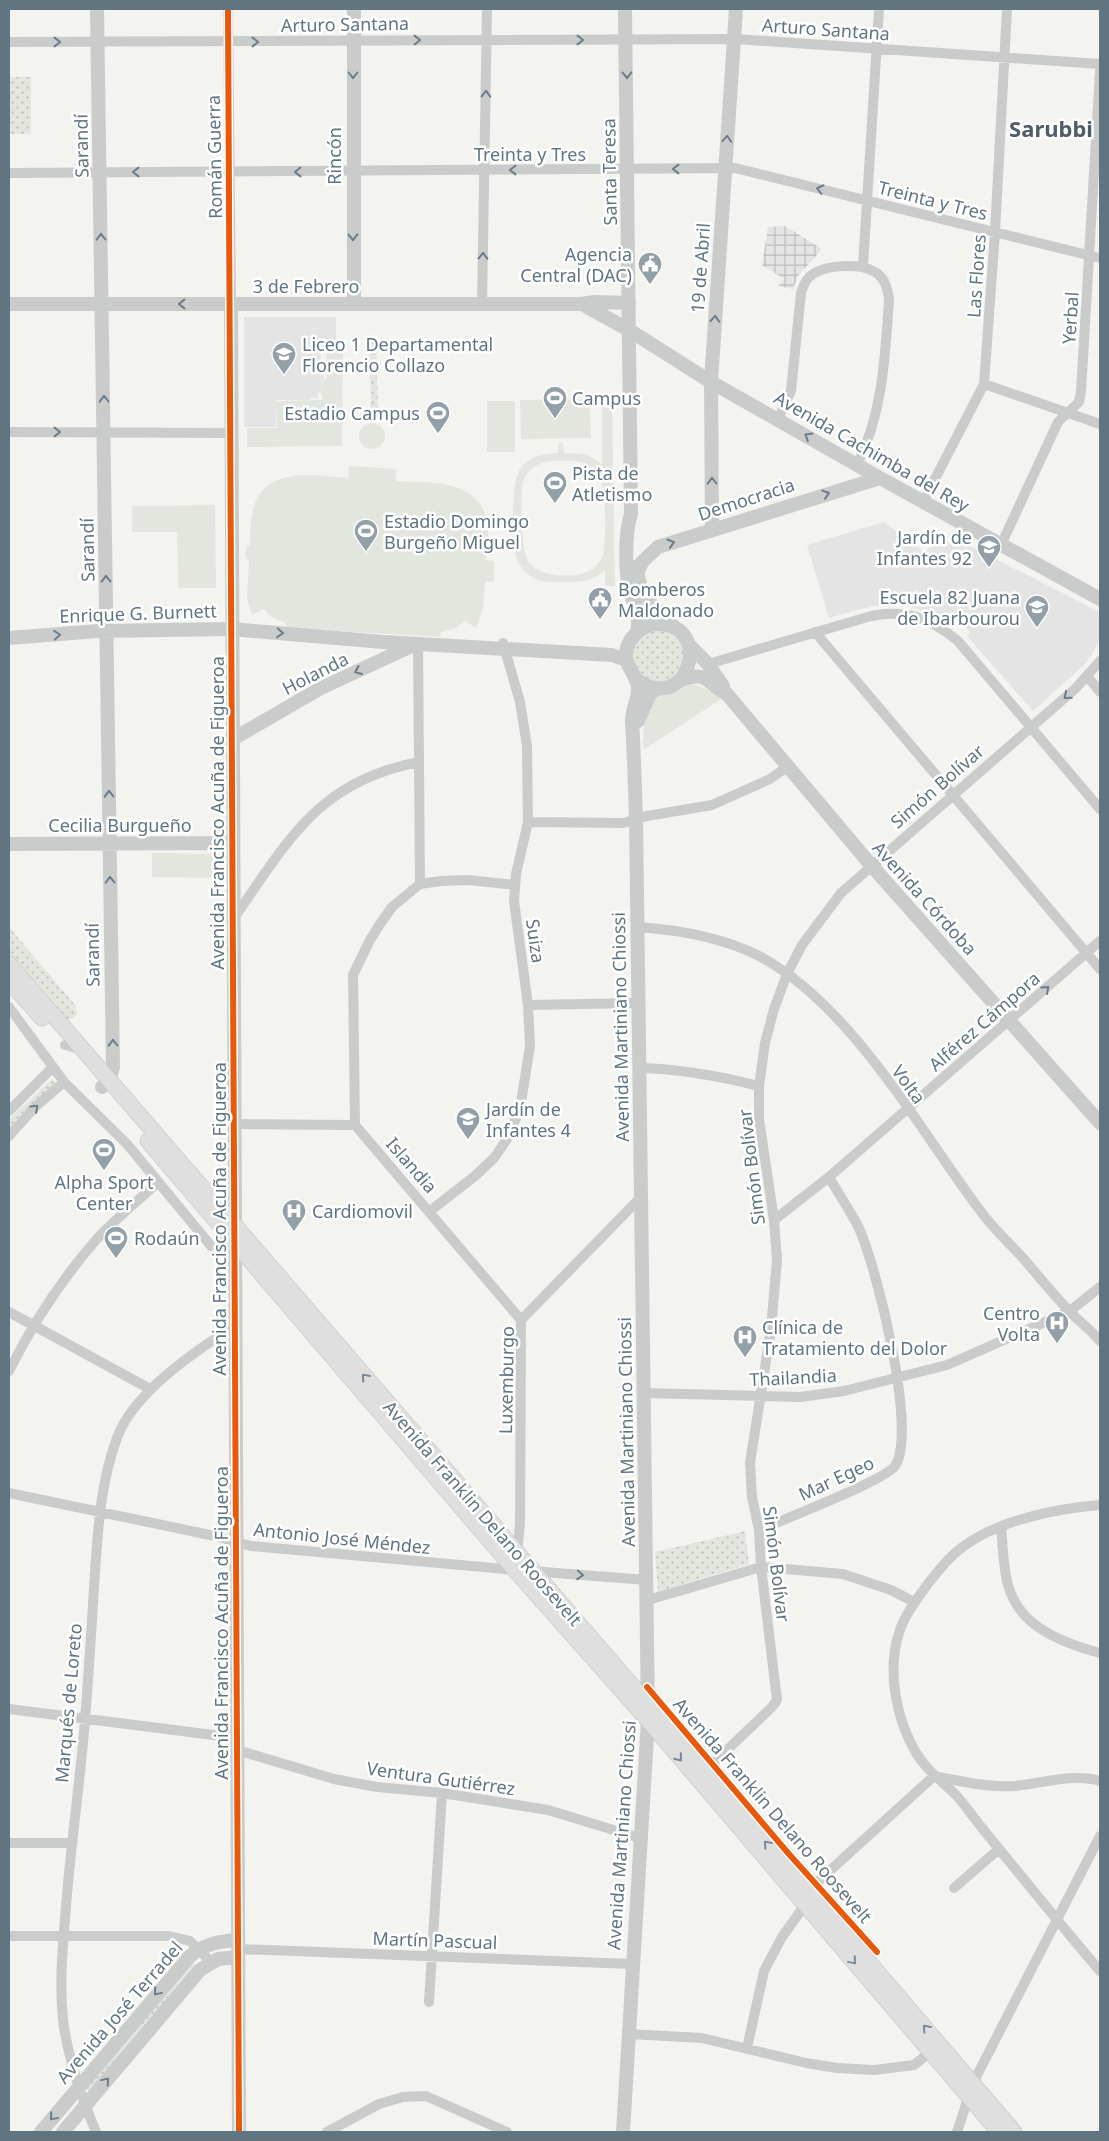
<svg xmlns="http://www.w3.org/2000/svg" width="1109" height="2141" viewBox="0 0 1109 2141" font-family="'Noto Sans',sans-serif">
<defs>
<pattern id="industrial-grid" width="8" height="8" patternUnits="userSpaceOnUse" patternTransform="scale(1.25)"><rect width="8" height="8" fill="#e3e4e3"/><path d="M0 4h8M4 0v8" fill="none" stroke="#bbbdbd"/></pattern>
<pattern id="grass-dots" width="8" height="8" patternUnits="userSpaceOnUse" patternTransform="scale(1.25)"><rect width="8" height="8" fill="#e2e6de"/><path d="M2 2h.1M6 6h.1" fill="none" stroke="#bbbfb9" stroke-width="1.8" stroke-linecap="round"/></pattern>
</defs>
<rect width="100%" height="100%" fill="#f3f3f0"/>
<path fill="#e3e4e3" d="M244,317H336V348H320L322,371H324V378L321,379L322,393H318V398H310L309,400H277L276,427H244Z
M884,522L924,552L940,541L966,544L1100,612V640L1086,663L1033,711L967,636L970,632L962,622L901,604L871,606L829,618L807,545Z"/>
<path fill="url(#industrial-grid)" d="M785,226L822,249L798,276L793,289L778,286L784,279L762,265L768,227Z"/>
<path fill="url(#grass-dots)" d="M9,77H31V134H9Z
M369,341H376L378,407L375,410L371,408Z
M653,625L686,639L681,680L644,685L627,650Z
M9,927L76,1006L77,1015L67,1021L9,958Z
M52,1079L56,1083L28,1107L9,1128V1119Z
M745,1531L749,1564L658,1592L655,1552Z
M191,1964H194L195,1967L90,2092L86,2088Z"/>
<path fill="#e2e6de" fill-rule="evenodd" d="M327,349L343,350L342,446L247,447V428H277V401L322,400V379H326Z
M590,399L591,438L521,439L520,400Z
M487,401H515V452H487Z
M602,406H612L615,586H605V570C593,581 582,582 566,582C552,582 538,584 527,573C522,569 518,563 516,557C512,543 511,483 519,471C528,456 542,454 558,453V444L563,443L564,453L586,454L602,464ZM575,461C584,462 593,465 598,473C607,486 606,540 603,556C599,563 595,569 587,572C572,578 540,577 529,563C521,552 520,497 523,483C524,477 529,471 534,467C545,459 562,461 575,461Z
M359 436a13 13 0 1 1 26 0a13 13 0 1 1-26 0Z
M349,466L396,469V481C429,483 478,478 487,521C490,533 487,547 486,560L494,561V582L485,581L483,609L476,628L465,621L456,628L441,632L440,637L286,628V623L271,617L264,609L252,615L247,599L249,560H247L245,554L247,546H250C250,536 250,525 252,515C260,465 312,475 348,478Z
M215,505L216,588H178L177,532H132V506Z
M690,684L700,686L723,698L643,750L644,724L653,697L681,685Z
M152,853L223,854L222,878L152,877Z"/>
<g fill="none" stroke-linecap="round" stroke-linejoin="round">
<defs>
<path id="secondary" d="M9,964L673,1733L1014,2132
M9,981L42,1018
M148,1141L515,1570L648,1720L999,2132"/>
</defs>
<use href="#secondary" stroke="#cfd1d0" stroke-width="17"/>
<path stroke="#cacccc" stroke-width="10" d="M228,9L231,305
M9,42L735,39L1100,64
M9,173L735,168L1100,258
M863,266L879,9
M482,305L487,9
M984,384L1100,424
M778,419L791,391L801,293C803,286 806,278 813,274C826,265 859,263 873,271C884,276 888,289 889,300C885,357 883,413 857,465
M9,432L231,433
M923,502L984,384L995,232L1007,9
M1001,545L1058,422L1079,402L1081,392L1100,71
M815,632L1100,969
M418,644L420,884
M708,664L871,616C907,609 930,618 958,641L1100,809
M1088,677L1100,692
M528,822L623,823L647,816L712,805L770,779L787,767
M234,918C288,841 318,781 419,762
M638,927C680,930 723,937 761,957C855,1009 919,1130 982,1213C994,1229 1009,1243 1023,1258C1038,1276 1054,1295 1070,1312C1080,1322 1091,1330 1100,1341
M528,1005L639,1003
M9,1007L64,1082L127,1144L211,1246
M65,1045L77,1048L79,1046
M640,1068C681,1069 719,1076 759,1086
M9,1111L53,1067
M233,1124L355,1125L521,1320
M355,1125L353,975L370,940L380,924L392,907L420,884L441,881L469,880L515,885
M9,1136L34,1108L64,1082
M430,1211L475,1176L494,1158L507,1139L520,1109L530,1046L528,1005L514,901L516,874L528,822L527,746L520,702L503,643
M774,1220L829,1177L1100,941
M9,1312L150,1389
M9,1371C33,1323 61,1280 96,1240C115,1219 138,1201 158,1182
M644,1393L800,1397L844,1391L947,1365L1070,1311L1100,1287
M9,1493L215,1536L251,1546L516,1570
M1100,1505C1059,1508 1001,1520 967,1544C951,1554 939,1570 927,1585C917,1599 904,1616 899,1633C887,1670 896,1718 915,1751C925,1769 942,1781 956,1795C965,1805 973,1817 982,1828C1021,1876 1060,1924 1100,1971
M1001,1527C1003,1546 1003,1567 1008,1585C1019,1627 1063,1643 1100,1653
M759,1530C780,1521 886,1480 895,1466C918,1431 876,1264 858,1226C849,1209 838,1193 829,1177
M517,1553L520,1524L521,1320L642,1196
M530,1571L647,1580
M648,1600L761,1567L843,1574L891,1590L914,1602
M9,1709L237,1738
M237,1750L334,1779L377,1787L442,1793L548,1810L640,1838
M705,1771L772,1707L777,1700L761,1567L759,1530L752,1497L750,1463L771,1329L777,1260L774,1220L759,1119V1086L765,1043L774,1009L787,974L802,945L841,893L1075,689L1100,661
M9,1843H72
M954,1888L999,1849
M9,1936H169L190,1941L210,1961
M238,1949L632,1964
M429,2002L442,1793
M628,2034L702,2038L806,2063L837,2068L874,2070L914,2065L935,2048
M747,2048L764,1971L782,1937L805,1905L814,1885L934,1776C960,1781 989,1788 1015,1786C1042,1783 1074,1773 1100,1781
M96,2132C81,2096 68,2059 63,2020C59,1982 63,1944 66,1906C71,1844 80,1782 85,1720C89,1670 92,1621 95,1572C98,1527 101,1481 117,1438C133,1393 195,1351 235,1326
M327,2132L379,2104L403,2097L426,2096L507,2132
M957,2132L973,2083L1100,1836"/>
<path stroke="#cacccc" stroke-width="14" d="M97,9L113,1067L109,1081L102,1087
M625,9L631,514C625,531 625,570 629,588C634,609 641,609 637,633
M9,304H582L629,330L711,382L880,478L1100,599
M354,304V9
M582,304L594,302L629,303
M231,305L239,2132
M712,530L711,382L736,9
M637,566C639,599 653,606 675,628
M637,574L642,562L658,547L880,478
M9,638L98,631L231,629L383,642L612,655L626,660
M689,645L708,664L723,686
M681,680C708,670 705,683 726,693L871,865L1100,1123
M638,721L650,694L658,688
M231,740L321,688L416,644
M9,844L232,843
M41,2132L190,1956C205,1944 219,1941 238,1940
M63,2132L200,1970L218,1959L238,1957
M623,2132L648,1720L636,819C635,786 634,753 632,720C632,709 639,698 638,687C635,669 618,662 630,641C636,631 647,624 658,624C715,624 688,718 636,679"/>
<use href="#secondary" stroke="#dfdfe0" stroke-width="15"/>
<defs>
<path id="cycleway" d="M228,9L239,2132
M647,1687L788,1853L877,1952"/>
</defs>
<use href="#cycleway" stroke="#fff" stroke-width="9"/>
<use href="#cycleway" stroke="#e8590c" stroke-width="6"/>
</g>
<defs><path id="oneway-chevron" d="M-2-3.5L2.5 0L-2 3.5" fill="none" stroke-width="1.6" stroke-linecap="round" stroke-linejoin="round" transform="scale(1.25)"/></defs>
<g stroke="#6c7d89">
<use href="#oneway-chevron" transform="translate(417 40) rotate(-1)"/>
<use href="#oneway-chevron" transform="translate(580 40)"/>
<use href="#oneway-chevron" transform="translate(57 42)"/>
<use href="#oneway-chevron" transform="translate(255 42) rotate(-1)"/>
<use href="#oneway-chevron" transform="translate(353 75) rotate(90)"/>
<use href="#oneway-chevron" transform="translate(627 75) rotate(89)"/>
<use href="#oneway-chevron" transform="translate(486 94) rotate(-89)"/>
<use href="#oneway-chevron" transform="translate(727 139) rotate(-86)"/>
<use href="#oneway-chevron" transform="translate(676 169) rotate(180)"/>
<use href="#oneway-chevron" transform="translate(513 170) rotate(180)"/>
<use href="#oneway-chevron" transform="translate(136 172) rotate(-180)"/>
<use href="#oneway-chevron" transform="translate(298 172) rotate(179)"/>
<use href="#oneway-chevron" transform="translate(820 189) rotate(-166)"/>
<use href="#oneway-chevron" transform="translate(101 237) rotate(-91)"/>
<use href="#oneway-chevron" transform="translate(353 237) rotate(89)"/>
<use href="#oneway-chevron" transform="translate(483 256) rotate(-89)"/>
<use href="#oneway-chevron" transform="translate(182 304) rotate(-180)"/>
<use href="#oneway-chevron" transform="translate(715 319) rotate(-86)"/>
<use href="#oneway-chevron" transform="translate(104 399) rotate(-91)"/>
<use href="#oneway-chevron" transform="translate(57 432)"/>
<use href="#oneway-chevron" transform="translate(808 436) rotate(-149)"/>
<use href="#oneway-chevron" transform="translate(712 481) rotate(-91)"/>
<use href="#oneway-chevron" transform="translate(826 494) rotate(-18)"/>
<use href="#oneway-chevron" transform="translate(671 543) rotate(-17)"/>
<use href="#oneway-chevron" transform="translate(106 579) rotate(-91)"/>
<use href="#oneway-chevron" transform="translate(280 633) rotate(5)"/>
<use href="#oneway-chevron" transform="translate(57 635) rotate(-5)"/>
<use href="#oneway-chevron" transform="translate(358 671) rotate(156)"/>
<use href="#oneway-chevron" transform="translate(1067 696) rotate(140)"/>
<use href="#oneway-chevron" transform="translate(109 794) rotate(-91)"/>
<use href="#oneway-chevron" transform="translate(110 880) rotate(-91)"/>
<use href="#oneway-chevron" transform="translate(1046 989) rotate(-42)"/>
<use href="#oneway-chevron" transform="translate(113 1043) rotate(-91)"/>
<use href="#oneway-chevron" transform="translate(35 1108) rotate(-43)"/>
<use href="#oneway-chevron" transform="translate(580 1575) rotate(4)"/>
<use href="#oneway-chevron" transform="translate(157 1992) rotate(130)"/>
<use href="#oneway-chevron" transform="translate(106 2081) rotate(-50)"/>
<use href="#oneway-chevron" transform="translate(53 2117) rotate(130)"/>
</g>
<g stroke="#7a8995">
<use href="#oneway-chevron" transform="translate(365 1377) rotate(-131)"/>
<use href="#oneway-chevron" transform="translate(679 1758) rotate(51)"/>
<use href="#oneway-chevron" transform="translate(767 1844) rotate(-131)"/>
<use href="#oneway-chevron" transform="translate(853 1961) rotate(50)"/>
<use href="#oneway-chevron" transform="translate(926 2028) rotate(-131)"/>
</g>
<defs>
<symbol id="civic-pin" viewBox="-11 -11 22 30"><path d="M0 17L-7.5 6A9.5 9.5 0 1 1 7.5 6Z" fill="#94a0a8" stroke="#fff"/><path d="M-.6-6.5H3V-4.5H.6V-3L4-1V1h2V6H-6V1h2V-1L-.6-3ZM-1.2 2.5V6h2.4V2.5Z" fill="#fff"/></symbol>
<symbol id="school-pin" viewBox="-11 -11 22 30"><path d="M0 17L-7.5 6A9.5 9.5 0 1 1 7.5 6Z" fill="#94a0a8" stroke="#fff"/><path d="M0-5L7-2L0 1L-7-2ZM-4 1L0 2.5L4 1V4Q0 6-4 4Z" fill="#fff"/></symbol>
<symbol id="stadium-pin" viewBox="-11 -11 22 30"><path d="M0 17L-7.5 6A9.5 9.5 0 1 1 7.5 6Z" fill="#94a0a8" stroke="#fff"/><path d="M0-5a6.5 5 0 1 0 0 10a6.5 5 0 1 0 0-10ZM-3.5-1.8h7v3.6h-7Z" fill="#fff"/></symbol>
<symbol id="hospital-pin" viewBox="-11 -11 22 30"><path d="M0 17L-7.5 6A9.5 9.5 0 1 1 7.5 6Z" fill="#94a0a8" stroke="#fff"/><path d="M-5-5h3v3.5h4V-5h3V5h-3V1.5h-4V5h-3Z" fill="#fff"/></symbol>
</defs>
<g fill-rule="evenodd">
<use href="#civic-pin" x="636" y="250" width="28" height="38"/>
<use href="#school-pin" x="270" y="340" width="28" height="38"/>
<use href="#stadium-pin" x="541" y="384" width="28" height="38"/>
<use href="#stadium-pin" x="424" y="399" width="28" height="38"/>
<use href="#stadium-pin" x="541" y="469" width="28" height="38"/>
<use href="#stadium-pin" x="352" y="517" width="28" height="38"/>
<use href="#school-pin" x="975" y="533" width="28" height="38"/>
<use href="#civic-pin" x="586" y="585" width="28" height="38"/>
<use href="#school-pin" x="1023" y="593" width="28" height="38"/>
<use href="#school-pin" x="454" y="1105" width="28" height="38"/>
<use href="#stadium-pin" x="90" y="1136" width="28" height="38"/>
<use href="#hospital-pin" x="280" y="1197" width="28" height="38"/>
<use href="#stadium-pin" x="102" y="1224" width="28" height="38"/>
<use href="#hospital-pin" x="1043" y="1309" width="28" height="38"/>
<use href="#hospital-pin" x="731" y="1323" width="28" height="38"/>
</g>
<g text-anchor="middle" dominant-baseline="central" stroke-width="5" stroke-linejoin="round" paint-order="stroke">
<g font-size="18" fill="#617482" stroke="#fff">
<text transform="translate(345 24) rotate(-1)">Arturo Santana</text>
<text transform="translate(826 29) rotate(4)">Arturo Santana</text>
<text transform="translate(81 146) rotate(-91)">Sarandí</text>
<text x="530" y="154">Treinta y Tres</text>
<text transform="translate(334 156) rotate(-90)">Rincón</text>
<text transform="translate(214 157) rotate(-91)">Román Guerra</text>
<text transform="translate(609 172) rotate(-91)">Santa Teresa</text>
<text transform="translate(933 200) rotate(14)">Treinta y Tres</text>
<text transform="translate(700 268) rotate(-86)">19 de Abril</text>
<text transform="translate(976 276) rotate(-86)">Las Flores</text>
<text x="306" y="286">3 de Febrero</text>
<text transform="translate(1070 318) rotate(-86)">Yerbal</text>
<text transform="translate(872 451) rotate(30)">Avenida Cachimba del Rey</text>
<text transform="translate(746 499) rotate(-18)">Democracia</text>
<text transform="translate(87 550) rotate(-91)">Sarandí</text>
<text transform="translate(138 613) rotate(-2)">Enrique G. Burnett</text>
<text transform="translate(315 673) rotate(-27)">Holanda</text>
<text transform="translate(937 786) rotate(-41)">Simón Bolívar</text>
<text transform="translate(217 813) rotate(-90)">Avenida Francisco Acuña de Figueroa</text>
<text x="120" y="825">Cecilia Burgueño</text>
<text transform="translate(925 898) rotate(48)">Avenida Córdoba</text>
<text transform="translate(536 941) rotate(82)">Suiza</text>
<text transform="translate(92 955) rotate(-91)">Sarandí</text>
<text transform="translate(984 1021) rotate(-41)">Alférez Cámpora</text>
<text transform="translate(620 1027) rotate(-91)">Avenida Martiniano Chiossi</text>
<text transform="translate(909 1084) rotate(54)">Volta</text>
<text transform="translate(412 1165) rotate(49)">Islandia</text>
<text transform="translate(751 1167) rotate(-97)">Simón Bolívar</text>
<text transform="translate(219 1219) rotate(-90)">Avenida Francisco Acuña de Figueroa</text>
<text transform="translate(793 1377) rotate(-3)">Thailandia</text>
<text transform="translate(506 1380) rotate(-89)">Luxemburgo</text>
<text transform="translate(626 1432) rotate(-91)">Avenida Martiniano Chiossi</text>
<text transform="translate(836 1478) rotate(-25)">Mar Egeo</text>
<text transform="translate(483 1513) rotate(49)">Avenida Franklin Delano Roosevelt</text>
<text transform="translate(342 1538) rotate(6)">Antonio José Méndez</text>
<text transform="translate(777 1564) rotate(83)">Simón Bolívar</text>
<text transform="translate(221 1623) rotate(-90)">Avenida Francisco Acuña de Figueroa</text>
<text transform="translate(68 1703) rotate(-85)">Marqués de Loreto</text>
<text transform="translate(441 1778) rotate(8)">Ventura Gutiérrez</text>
<text transform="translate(773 1810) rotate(49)">Avenida Franklin Delano Roosevelt</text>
<text transform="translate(621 1835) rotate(-86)">Avenida Martiniano Chiossi</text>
<text transform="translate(435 1940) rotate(2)">Martín Pascual</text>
<text transform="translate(119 2012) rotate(-49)">Avenida José Terradel</text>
</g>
<g font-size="18" fill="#617482" stroke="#fff" text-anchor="start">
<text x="632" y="254" text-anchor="end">Agencia<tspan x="632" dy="21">Central (DAC)</tspan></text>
<text x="302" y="344">Liceo 1 Departamental<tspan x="302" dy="21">Florencio Collazo</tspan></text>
<text x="572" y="398">Campus</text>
<text x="420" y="413" text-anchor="end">Estadio Campus</text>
<text x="572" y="473">Pista de<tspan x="572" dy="21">Atletismo</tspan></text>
<text x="384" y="521">Estadio Domingo<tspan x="384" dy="21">Burgeño Miguel</tspan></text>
<text x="972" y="537" text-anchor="end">Jardín de<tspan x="972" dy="21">Infantes 92</tspan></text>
<text x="618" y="589">Bomberos<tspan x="618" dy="21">Maldonado</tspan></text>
<text x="1020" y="597" text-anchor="end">Escuela 82 Juana<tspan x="1020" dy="21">de Ibarbourou</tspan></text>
<text x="486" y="1109">Jardín de<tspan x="486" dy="21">Infantes 4</tspan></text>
<text x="104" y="1182" text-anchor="middle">Alpha Sport<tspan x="104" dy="21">Center</tspan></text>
<text x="312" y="1211">Cardiomovil</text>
<text x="134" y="1238">Rodaún</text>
<text x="1040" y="1313" text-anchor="end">Centro<tspan x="1040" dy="21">Volta</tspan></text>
<text x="762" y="1327">Clínica de<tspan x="762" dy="21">Tratamiento del Dolor</tspan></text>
</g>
<g font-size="22" font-weight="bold" fill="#505d67" stroke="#fff">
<text x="1051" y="128">Sarubbi</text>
</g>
</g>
<rect width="1109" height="2141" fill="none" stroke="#617482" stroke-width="20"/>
</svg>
